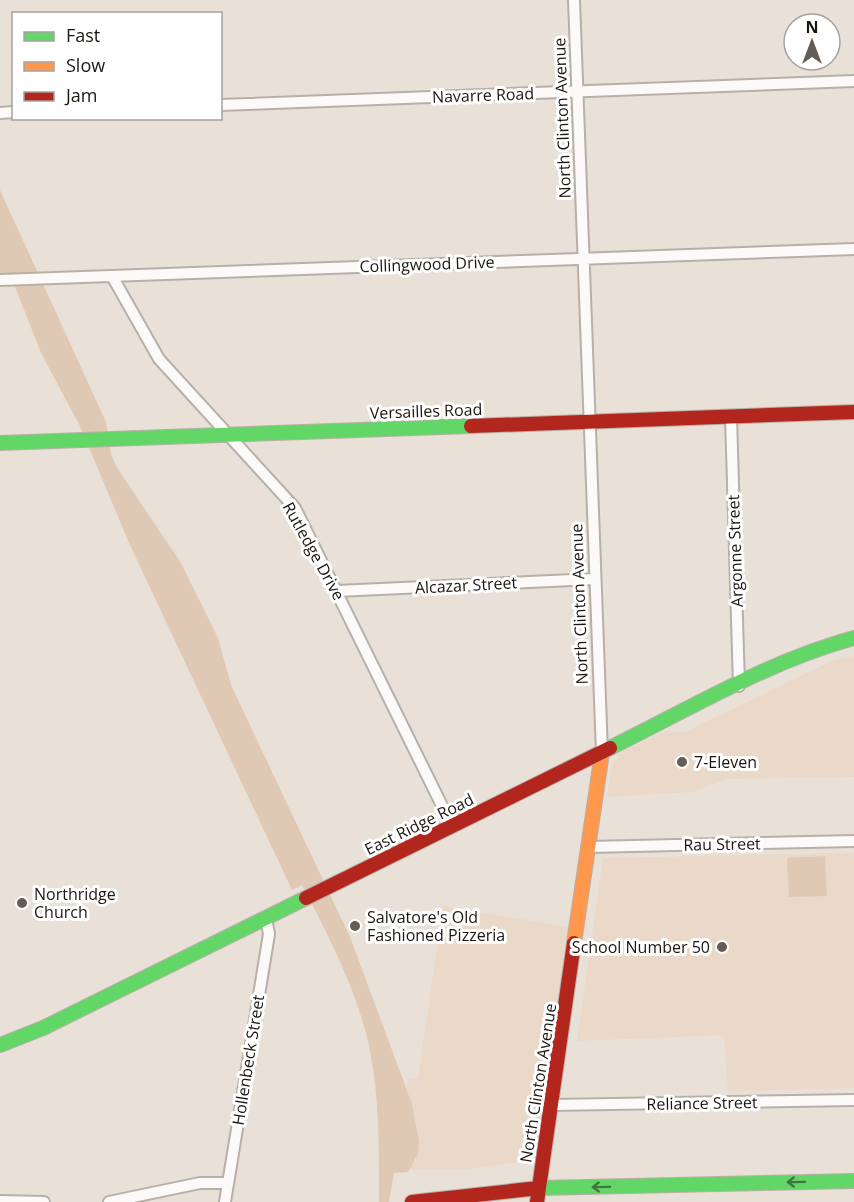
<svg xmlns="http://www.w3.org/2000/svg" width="854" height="1202" viewBox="0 0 854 1202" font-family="'Open Sans',sans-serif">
<rect width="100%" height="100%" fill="#e9e0d7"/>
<path fill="#ead9c9" d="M854,656V777L728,779L692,792L607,797L612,763L623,752L666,731L685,732L832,661Z
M854,853V1088L728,1091L724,1035L577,1041L603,858Z
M443,906L569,927L540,1119L530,1160L465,1170H408L416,1160L415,1117L407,1089L408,1078L418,1079Z"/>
<path fill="#dfc9b4" d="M0,190L106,422L111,454L116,466L181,563L218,638L231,685L350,937L412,1104L419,1141L418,1154L408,1172L394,1173L389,1202H379C379,1145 380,1088 366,1033C352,981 327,933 302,885L292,890L129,543L80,426L41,353L12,279L0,280Z
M825,856L827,896L789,897L787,858Z"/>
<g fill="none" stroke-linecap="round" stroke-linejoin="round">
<defs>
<path id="street" d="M574,0L602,753
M220,105L854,81
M0,113L14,112
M112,276L159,359L295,508L452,826
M0,280L854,249
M731,416L739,686
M337,591L594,579
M589,847L854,841
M551,1105L854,1100
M0,1201L44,1202
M109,1202L200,1183H228
M225,1202L269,934L266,918"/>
<path id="fast" d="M0,443L471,426
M610,748C689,709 769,661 854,638
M0,1045L43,1028L306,898
M539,1188L854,1181"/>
<path id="slow" d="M574,943L602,753"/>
<path id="jam" d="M471,426L854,412
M306,898L610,748
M412,1202L539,1188
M537,1202L574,943"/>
</defs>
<use href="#street" stroke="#b7b0a9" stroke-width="14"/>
<use href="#fast" stroke="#b7b0a9" stroke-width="16"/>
<use href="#slow" stroke="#b7b0a9" stroke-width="16"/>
<use href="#jam" stroke="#b7b0a9" stroke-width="16"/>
<use href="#street" stroke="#fcfaf9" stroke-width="10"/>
<use href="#fast" stroke="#63d668" stroke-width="14"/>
<use href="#slow" stroke="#ff974d" stroke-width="14"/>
<use href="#jam" stroke="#b3261e" stroke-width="14"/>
</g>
<defs><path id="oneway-shaft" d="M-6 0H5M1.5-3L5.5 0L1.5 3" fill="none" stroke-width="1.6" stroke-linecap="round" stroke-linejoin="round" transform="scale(1.5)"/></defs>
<g stroke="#40763c">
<use href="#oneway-shaft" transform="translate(796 1182) rotate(179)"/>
<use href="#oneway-shaft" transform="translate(601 1187) rotate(179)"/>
</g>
<g fill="#645d56" stroke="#fff" stroke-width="2">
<circle cx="682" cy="762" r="6"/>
<circle cx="22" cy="903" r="6"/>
<circle cx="355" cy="926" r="6"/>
<circle cx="722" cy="947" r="6"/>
</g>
<g text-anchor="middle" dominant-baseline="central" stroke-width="6" stroke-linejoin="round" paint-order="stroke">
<g font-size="16" fill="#1c1611" stroke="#fff">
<text transform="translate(483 95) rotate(-2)">Navarre Road</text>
<text transform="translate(562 118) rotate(-92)">North Clinton Avenue</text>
<text transform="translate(427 264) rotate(-2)">Collingwood Drive</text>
<text transform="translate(426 411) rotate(-2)">Versailles Road</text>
<text transform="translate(314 551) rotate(61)">Rutledge Drive</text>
<text transform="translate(735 551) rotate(-92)">Argonne Street</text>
<text transform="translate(466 585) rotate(-3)">Alcazar Street</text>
<text transform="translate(579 604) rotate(-92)">North Clinton Avenue</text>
<text transform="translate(419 824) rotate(-26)">East Ridge Road</text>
<text transform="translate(722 844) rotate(-1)">Rau Street</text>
<text transform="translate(248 1060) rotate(-81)">Hollenbeck Street</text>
<text transform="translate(538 1083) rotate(-81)">North Clinton Avenue</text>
<text transform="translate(702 1103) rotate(-1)">Reliance Street</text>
</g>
<g font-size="16" fill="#1c1611" stroke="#fff" text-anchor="start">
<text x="694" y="762">7-Eleven</text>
<text x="34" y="894">Northridge<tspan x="34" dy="18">Church</tspan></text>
<text x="367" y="917">Salvatore's Old<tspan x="367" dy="18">Fashioned Pizzeria</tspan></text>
<text x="710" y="947" text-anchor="end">School Number 50</text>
</g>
</g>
<rect x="12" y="12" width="210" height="108" fill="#ffffff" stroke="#a4a2a0" stroke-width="1.5"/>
<rect x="24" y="32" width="30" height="9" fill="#63d668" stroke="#a4a2a0" stroke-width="1.5"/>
<text x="66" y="42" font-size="18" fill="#1c1611">Fast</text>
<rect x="24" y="62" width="30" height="9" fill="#ff974d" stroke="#a4a2a0" stroke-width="1.5"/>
<text x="66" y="72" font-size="18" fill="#1c1611">Slow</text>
<rect x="24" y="92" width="30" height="9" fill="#b3261e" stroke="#a4a2a0" stroke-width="1.5"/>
<text x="66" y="102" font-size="18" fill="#1c1611">Jam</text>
<g transform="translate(812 42)"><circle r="28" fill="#ffffff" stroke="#a4a2a0" stroke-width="1.5"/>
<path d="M0-4.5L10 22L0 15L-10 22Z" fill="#645d56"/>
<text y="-9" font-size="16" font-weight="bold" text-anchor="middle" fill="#1c1611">N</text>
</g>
</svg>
